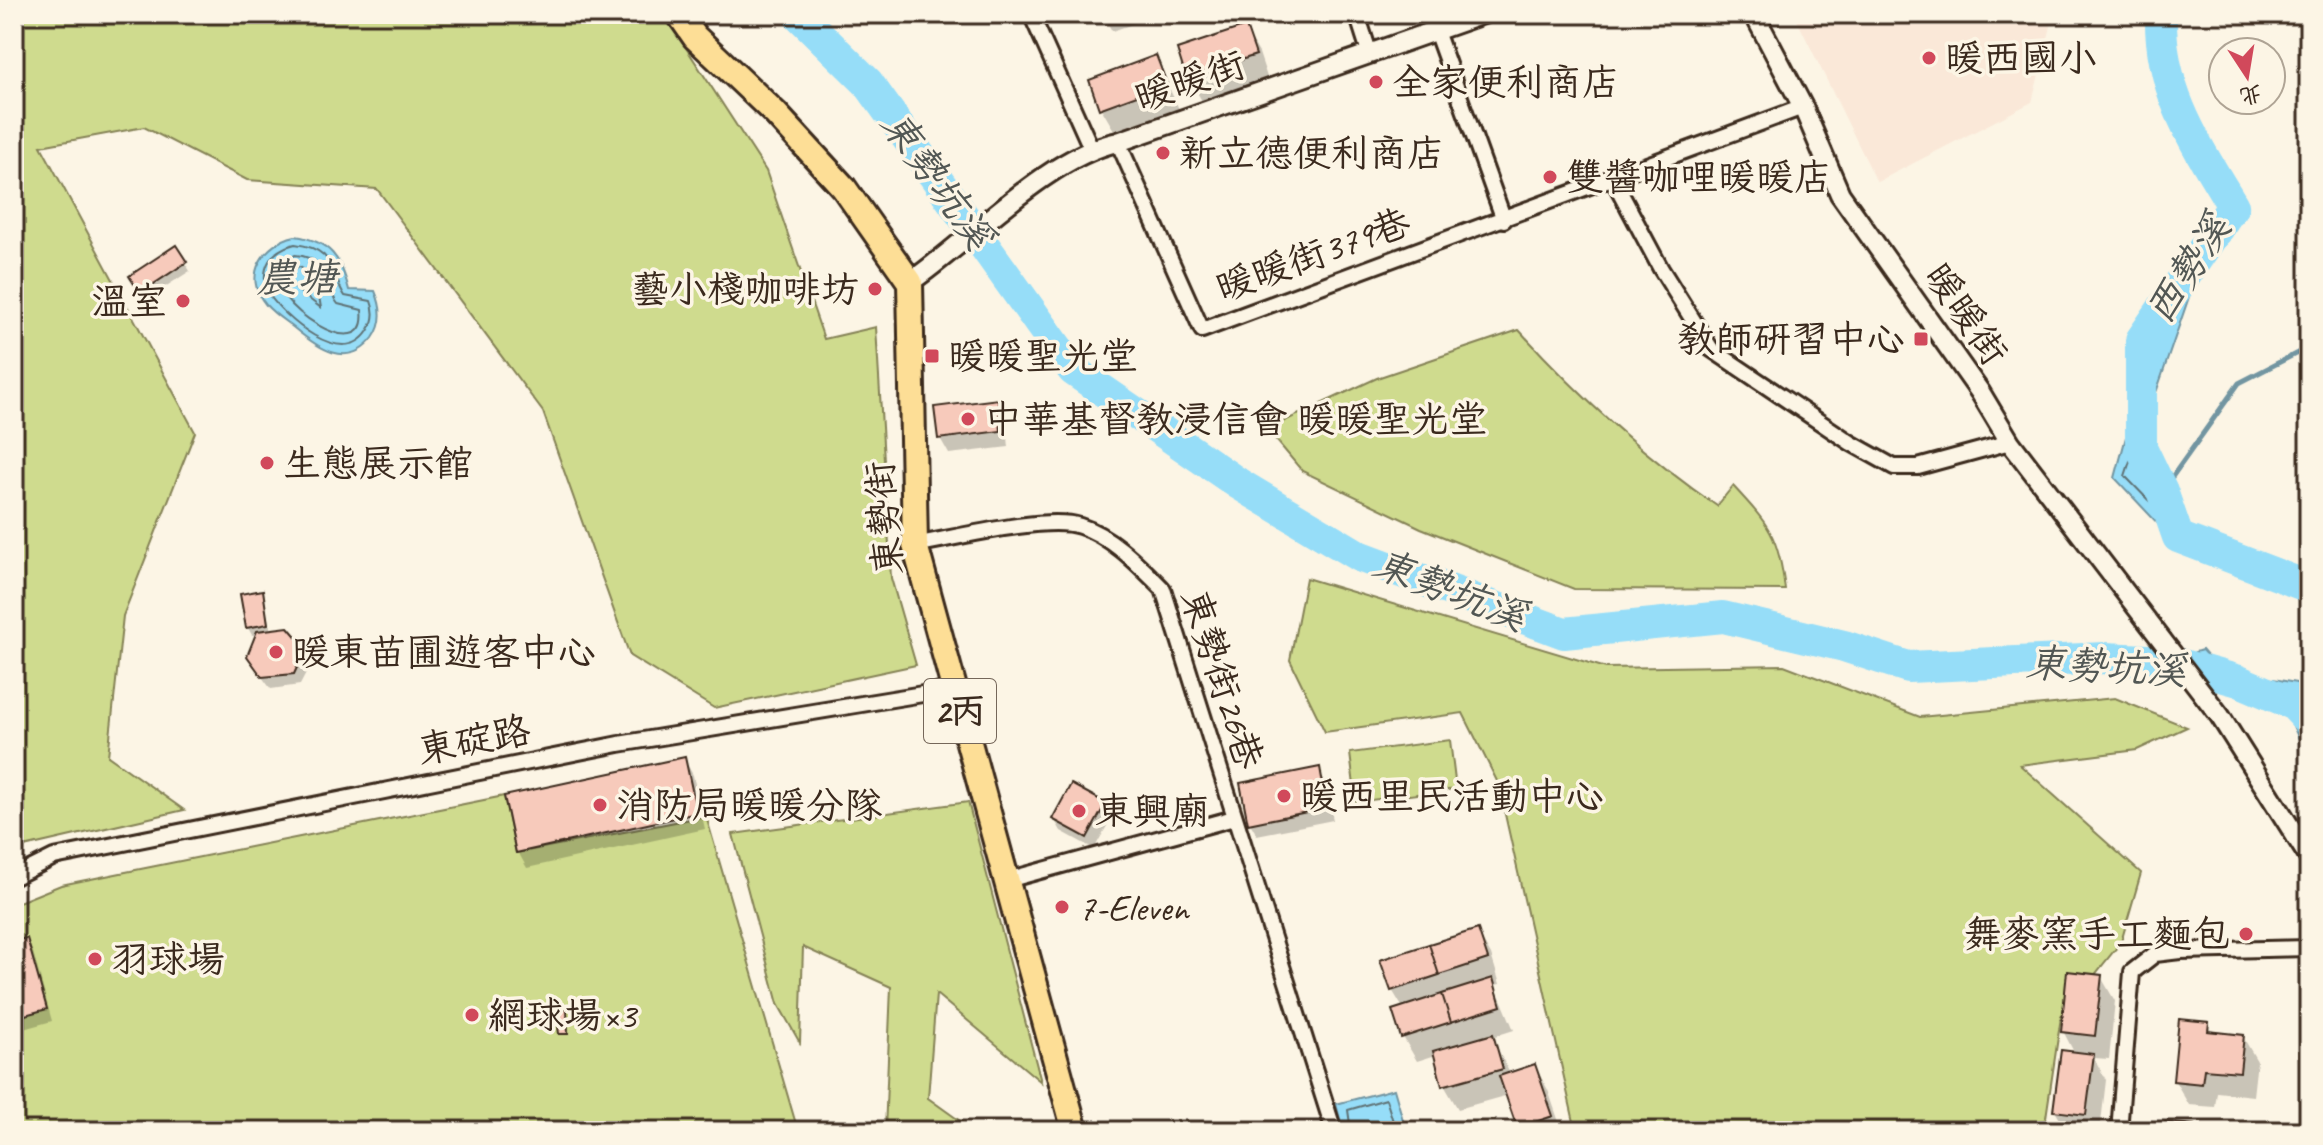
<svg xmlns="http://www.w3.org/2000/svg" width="2323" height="1145" viewBox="0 0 2323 1145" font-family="Caveat,'LXGW WenKai TC',sans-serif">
<rect width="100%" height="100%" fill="#fcf5e5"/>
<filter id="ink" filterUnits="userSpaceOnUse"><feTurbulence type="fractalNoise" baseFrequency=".0125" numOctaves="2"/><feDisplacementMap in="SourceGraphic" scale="16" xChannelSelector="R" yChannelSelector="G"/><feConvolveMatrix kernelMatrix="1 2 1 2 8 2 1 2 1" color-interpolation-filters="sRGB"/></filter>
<g filter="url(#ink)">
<path fill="#fae8d8" d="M1794,14H2054L2032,102L1877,182Z"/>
<path fill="#cfdb8e" stroke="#858256" stroke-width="2" d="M14,14H664L766,171L824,339L876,327L891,578L916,665L714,708L630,656L543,412L377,189L247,180L144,127L41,146L195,432L123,616L108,756L184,810L24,847L14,854Z
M1519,330C1579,396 1642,455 1717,506L1733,486C1769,525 1779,536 1785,590L1574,589L1421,528L1302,471L1267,429L1377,378Z
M1306,578L1606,668L1784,665L1920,717L2115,698L2187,727L2137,750L2020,765L2141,873L2121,942L2061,1017L2044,1131H1576L1498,783L1463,713L1325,732L1290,660Z
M1450,740L1456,789L1356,802L1350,753Z
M504,796L516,853L706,816L798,1131H14V904L61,885Z
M968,802L1041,1082L936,994L928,1098L974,1131H885L891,987L803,947L800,1043L778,1004L733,834Z"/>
<path fill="#96ddf8" stroke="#7295a1" stroke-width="2" d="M295,236C331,241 341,259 349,290L375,291C382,307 384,323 373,338C348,370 318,348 294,328C285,321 274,314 266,305C241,276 264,243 295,236Z
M2170,272L2192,288L2149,413L2174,535L2309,586V597L2177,544L2115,478Z
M2202,650L2219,670L2309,685V746L2299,739L2285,708L2220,683L2195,652Z
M1394,1089L1405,1127L1391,1131H1343L1336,1104Z"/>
<path fill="#0003" d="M1102,14H1163L1112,31Z
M1245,29L1259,53L1268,80L1202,101L1188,77Z
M1155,58L1179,109L1115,132L1101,108Z
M176,248L190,271L146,299L132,277Z
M997,401L1006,418L1009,447L949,454L940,438Z
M262,592L271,631L304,650L312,662L300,685L271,689L256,669L258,634L252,635L248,628L242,595Z
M684,759L693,775L705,829L527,868L518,852Z
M1319,770L1325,782L1333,820L1257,835L1250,823Z
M1105,805L1112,817L1094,849L1061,831L1054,819Z
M1477,931L1491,955L1500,984L1495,985L1514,1030L1492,1037L1510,1074L1535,1066L1548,1090L1562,1131H1521L1508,1095L1458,1109L1444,1085L1436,1055L1417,1061L1403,1037V1008L1392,990Z
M26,940L33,952L52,1021L16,1031L14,943Z
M2101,977L2115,1001L2109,1059L2094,1058L2106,1080L2100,1131H2067L2055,1111L2075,1054L2063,1031Z
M2207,1024L2213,1034L2243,1037L2257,1061L2253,1096L2217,1092L2215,1107L2189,1105L2175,1081Z"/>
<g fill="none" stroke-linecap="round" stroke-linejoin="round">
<path stroke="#5f7275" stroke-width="2" d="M295,244C336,249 329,271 345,296L371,301C375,311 374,322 368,331C342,370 284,317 267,292C260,268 270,250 295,244Z
M295,255C331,258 322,284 338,304L362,310C370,371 264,303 276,267Z
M300,267L316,279L321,308L287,282L289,270Z
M2140,431L2144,433L2159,502L2155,507L2125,476Z
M2309,693L2277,688L2273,692L2292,704L2309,736
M1351,1131L1348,1110L1386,1099L1396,1131"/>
<path stroke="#7295a1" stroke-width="5" d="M2162,491L2239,383L2309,347"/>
<path stroke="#96ddf8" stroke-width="32" d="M798,14L868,83L1073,370L1239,484L1359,556L1564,633L1723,617L1844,646L1908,667L2105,658L2168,661L2239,681L2293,704L2309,721
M2161,14C2159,90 2195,143 2233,206L2141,340V447L2162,491L2178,537L2309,587"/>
</g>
<path fill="#f7cabb" stroke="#3b2a1e" stroke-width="2" d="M1246,26L1256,55L1186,78L1177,49Z
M1156,55L1167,84L1099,109L1089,80Z
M176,245L187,262L140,293L129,276Z
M998,399L1001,431L938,439L934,407Z
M263,590L268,624L246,628L240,594Z
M288,627L306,648L294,674L262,677L247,656L257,631Z
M685,757L697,813L516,853L504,796Z
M1320,767L1327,808L1248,824L1240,783Z
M1071,784L1106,803L1087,838L1052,819Z
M1478,929L1488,959L1439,975L1429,944Z
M27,938L47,1009L14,1018V941Z
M1429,944L1439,975L1391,991L1380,960Z
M2067,971L2102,975L2095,1036L2061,1032Z
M1493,978L1501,1006L1451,1022L1442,994Z
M1442,994L1451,1022L1401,1038L1392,1010Z
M567,1009L568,1034H559L556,1010Z
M2179,1019L2209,1022L2208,1031L2244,1035L2240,1072L2204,1069L2202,1084L2173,1081Z
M1493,1034L1503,1069L1442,1086L1433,1051Z
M2061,1050L2094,1054L2086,1115L2053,1111Z
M1535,1064L1553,1116L1517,1128L1499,1076Z
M1201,1122L1203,1131H1168Z
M2165,1122L2194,1125V1131H2164Z"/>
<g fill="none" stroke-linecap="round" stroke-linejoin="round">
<defs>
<path id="minor" d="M1031,14L1091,148
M1357,14L1370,55
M1436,31L1504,220
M1118,142L1202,330L1803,107
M1612,177L1661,269L1711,349L1851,443L1894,467H1918L2010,442
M915,545C954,538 1046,515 1080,526C1112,536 1140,566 1163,589L1334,1131
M14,877L54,857L619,744L953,689
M1007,880L1234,818
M2119,1131L2132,972L2155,954L2180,951L2309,948"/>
<path id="tertiary" d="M1754,14L1803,107L1840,194L1980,392L2010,442L2220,716L2309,857
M910,282C970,241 1048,156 1118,142L1483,14"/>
<path id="primary" d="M679,14L695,37L775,113L844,188L910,282L915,545L1075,1131"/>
</defs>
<use href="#minor" stroke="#3b2a1e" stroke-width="20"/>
<use href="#tertiary" stroke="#3b2a1e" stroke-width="24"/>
<use href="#primary" stroke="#3b2a1e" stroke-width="30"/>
<use href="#minor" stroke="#fcf5e5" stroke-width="14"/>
<use href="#tertiary" stroke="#fcf5e5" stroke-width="18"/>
<use href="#primary" stroke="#fdde96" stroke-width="24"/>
</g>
</g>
<g fill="#d1495b" stroke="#fcf5e5" stroke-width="3">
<circle cx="1929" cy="58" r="8"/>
<circle cx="1376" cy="82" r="8"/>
<circle cx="1163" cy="153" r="8"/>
<circle cx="1550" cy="177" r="8"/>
<circle cx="875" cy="289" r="8"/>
<circle cx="183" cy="301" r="8"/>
<rect x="1913" y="331" width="16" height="16" rx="4"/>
<rect x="924" y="348" width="16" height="16" rx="4"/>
<circle cx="968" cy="419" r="8"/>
<circle cx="267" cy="463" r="8"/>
<circle cx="276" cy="652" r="8"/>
<circle cx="1284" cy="796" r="8"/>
<circle cx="600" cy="805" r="8"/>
<circle cx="1079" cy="811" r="8"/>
<circle cx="1062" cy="907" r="8"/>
<circle cx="2246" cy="934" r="8"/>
<circle cx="95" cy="959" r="8"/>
<circle cx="472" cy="1015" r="8"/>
</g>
<g text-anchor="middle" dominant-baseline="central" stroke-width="7" stroke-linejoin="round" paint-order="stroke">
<rect fill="#fcf5e5" stroke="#75675a" stroke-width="2" x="924" y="679" width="72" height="64" rx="6"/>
<g font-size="36" font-weight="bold" fill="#3b2a1e">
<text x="960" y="711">2丙</text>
</g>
<g font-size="38" fill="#3b2a1e" stroke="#fcf5e5" text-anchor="start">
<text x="1945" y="58">暖西國小</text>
<text x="1392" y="82">全家便利商店</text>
<text x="1179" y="153">新立德便利商店</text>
<text x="1566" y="177">雙醬咖哩暖暖店</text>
<text x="859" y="289" text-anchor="end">藝小棧咖啡坊</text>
<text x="167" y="301" text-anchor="end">溫室</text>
<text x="1905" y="339" text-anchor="end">教師研習中心</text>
<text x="948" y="356">暖暖聖光堂</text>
<text x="984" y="419">中華基督教浸信會 暖暖聖光堂</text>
<text x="283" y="463">生態展示館</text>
<text x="292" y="652">暖東苗圃遊客中心</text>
<text x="1300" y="796">暖西里民活動中心</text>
<text x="616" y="805">消防局暖暖分隊</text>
<text x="1095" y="811">東興廟</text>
<text x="1078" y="907">7-Eleven</text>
<text x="2230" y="934" text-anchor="end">舞麥窯手工麵包</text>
<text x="111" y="959">羽球場</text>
<text x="488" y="1015">網球場×3</text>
</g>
<g font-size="38" fill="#3b2a1e" stroke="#fcf5e5">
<text transform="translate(1190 81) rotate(-19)">暖暖街</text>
<text transform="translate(1313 255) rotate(-20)">暖暖街379巷</text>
<text transform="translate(1966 314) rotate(55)">暖暖街</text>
<text transform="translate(884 518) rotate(-95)">東勢街</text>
<text transform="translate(1222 679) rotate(72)">東勢街26巷</text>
<text transform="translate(474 740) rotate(-11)">東碇路</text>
</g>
<g font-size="40" font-style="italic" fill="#525754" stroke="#fcf5e5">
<text transform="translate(937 180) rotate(54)">東勢坑溪</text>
<text transform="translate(2188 269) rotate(-57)">西勢溪</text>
<text x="297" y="278">農塘</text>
<text transform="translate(1450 590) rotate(21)">東勢坑溪</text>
<text transform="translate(2106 667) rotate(3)">東勢坑溪</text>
</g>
</g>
<rect width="2323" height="1145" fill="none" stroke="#fcf5e5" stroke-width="48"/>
<rect x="24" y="24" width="2275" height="1097" fill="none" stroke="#3b2a1e" stroke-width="3" filter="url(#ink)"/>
<g transform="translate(2247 76) rotate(168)"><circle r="38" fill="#fcf5e5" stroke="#afa495" stroke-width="2"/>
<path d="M0-6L14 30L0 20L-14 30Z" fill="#d1495b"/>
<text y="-12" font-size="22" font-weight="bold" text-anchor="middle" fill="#3b2a1e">北</text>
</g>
</svg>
